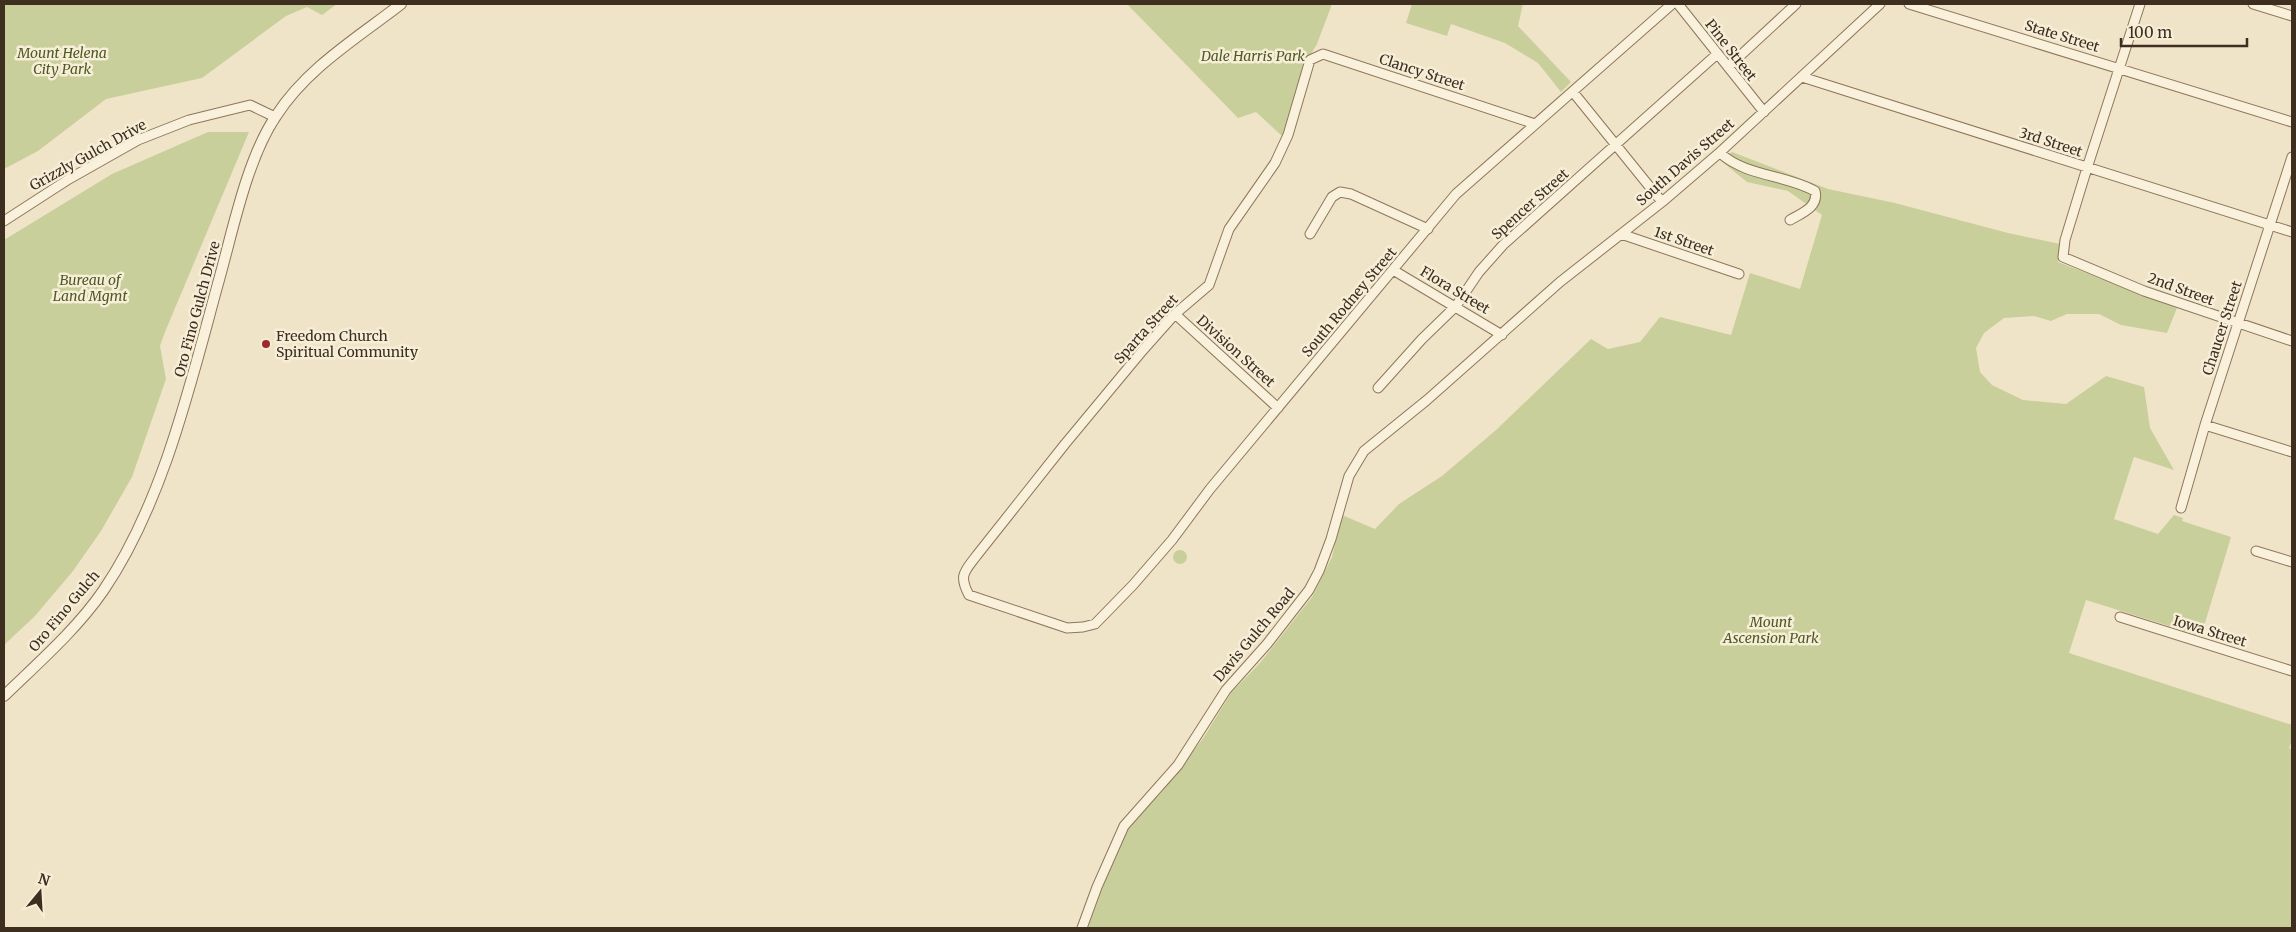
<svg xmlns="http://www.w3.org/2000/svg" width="2296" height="932" viewBox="0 0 2296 932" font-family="Merriweather,serif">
<rect width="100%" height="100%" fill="#f0e4c8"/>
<path fill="#c9cf9b" d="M4,4H337L322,15L307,7L286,16L202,78L106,99L38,151L4,169Z
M1127,4H1332L1317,44L1308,59L1282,136L1256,112L1238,118Z
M1412,4H1523L1518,26L1571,82L1561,92L1538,63L1505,43L1451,24L1447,36L1406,23Z
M208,132H249L165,332L160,346L166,379L132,477L101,531L73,571L35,616L4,645V240L112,174Z
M1732,152L1828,189L1895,203L2008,233L2060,244L2058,262L2177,308L2167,333L2121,325L2099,314H2067L2051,321L2034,316L2004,318L1984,333L1976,348L1980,372L1992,385L2023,400L2066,404L2106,376L2144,387L2150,428L2174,470L2134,457L2114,519L2158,534L2174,515L2183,518L2182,521L2231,537L2201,636L2086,600L2069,653L2292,725V740L2289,748L2292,750V928H1088L1112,862L1127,827L1162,792L1204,737L1231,693L1260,663L1312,597L1332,557L1342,515L1375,529L1399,504L1442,476L1496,430L1591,339L1608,349L1640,342L1660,317L1731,335L1750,273L1800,289L1822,215L1788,191L1747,182L1720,160Z
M1173 557a7 7 0 1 1 14 0a7 7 0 1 1-14 0Z"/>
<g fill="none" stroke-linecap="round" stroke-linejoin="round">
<defs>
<path id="minor" d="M1678,4L1764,112
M1909,4L2292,122
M2140,4L2087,168L2065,240L2063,257L2144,291L2292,341
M2253,4L2292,16
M1728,67L1796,4
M1802,77L2292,232
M1573,92L1662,202
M1535,124L1323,54L1310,60L1288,135L1275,163L1229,229L1209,285L1175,314L1143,350L1065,444L977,555C965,571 958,575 969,595L1067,628L1083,627L1095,624L1133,585L1172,540L1210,489L1456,194L1672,4
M1720,153C1747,177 1784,174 1815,191C1819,207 1802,213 1790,220
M4,221L69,179L138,140L189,120L250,105L275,117
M1310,234L1332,197L1340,192L1351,194L1428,229
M1621,234L1739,274
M1393,270L1502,335
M1175,314L1278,408
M1378,388L1422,339L1456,306L1479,272L1503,245L1716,55
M2205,425L2292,452
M2181,508L2205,425L2292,157
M2256,551L2292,562
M2120,617L2292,671
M1082,928L1097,887L1124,826L1178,765L1226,690L1267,644L1309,590L1319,571L1331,539L1349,476L1364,451L1427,400L1560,282L1662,202L1718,154L1880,4"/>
<path id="tertiary" d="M4,696C38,663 76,630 103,591C162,505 190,386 217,287C232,235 246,160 276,116C307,68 357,38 401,4"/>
</defs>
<use href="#minor" stroke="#8d765c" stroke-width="11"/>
<use href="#tertiary" stroke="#8d765c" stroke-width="12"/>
<use href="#minor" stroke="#faf1dc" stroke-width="9"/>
<use href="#tertiary" stroke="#faf1dc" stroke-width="10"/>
</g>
<circle fill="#9e2a2b" stroke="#f7eed8" stroke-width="2" cx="266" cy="344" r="5"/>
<g text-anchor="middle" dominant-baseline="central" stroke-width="5" stroke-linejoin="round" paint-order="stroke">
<g font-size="14" fill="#3d2e20" stroke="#f7eed8">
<text transform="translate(2062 36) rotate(17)">State Street</text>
<text transform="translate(1731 50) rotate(52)">Pine Street</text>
<text transform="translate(1422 72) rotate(18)">Clancy Street</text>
<text transform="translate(2051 142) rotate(18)">3rd Street</text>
<text transform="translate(88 155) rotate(-29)">Grizzly Gulch Drive</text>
<text transform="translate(1685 162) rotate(-41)">South Davis Street</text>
<text transform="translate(1530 204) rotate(-42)">Spencer Street</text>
<text transform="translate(1684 241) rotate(19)">1st Street</text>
<text transform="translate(2181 289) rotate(20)">2nd Street</text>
<text transform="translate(1455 290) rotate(31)">Flora Street</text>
<text transform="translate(1349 302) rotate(-50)">South Rodney Street</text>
<text transform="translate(197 309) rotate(-75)">Oro Fino Gulch Drive</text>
<text transform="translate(2222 328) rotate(-72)">Chaucer Street</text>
<text transform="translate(1146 329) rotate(-48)">Sparta Street</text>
<text transform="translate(1236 351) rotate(42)">Division Street</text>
<text transform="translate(64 611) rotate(-50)">Oro Fino Gulch</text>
<text transform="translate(2210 631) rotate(17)">Iowa Street</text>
<text transform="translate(1254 635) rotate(-50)">Davis Gulch Road</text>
</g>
<g font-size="14" font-style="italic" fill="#4d5a26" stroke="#f7eed8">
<text x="62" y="53">Mount Helena<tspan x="62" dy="16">City Park</tspan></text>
<text x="1253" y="56">Dale Harris Park</text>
<text x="90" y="280">Bureau of<tspan x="90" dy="16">Land Mgmt</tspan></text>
<text x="1771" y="622">Mount<tspan x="1771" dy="16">Ascension Park</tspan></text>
</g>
<g font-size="14" fill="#3d2e20" stroke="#f7eed8" text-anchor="start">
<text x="276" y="336">Freedom Church<tspan x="276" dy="16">Spiritual Community</tspan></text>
</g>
</g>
<rect width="2296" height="932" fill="none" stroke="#3d2e20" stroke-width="10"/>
<g transform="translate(40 892) rotate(18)" stroke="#f7eed8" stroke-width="4" paint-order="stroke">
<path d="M0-4L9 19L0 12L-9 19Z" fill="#3d2e20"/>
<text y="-8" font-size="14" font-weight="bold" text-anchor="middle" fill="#3d2e20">N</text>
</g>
<path d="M2121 38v8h126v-8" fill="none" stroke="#3d2e20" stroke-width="2.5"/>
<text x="2128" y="38" font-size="15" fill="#3d2e20" stroke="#f7eed8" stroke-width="4" paint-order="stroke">100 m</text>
</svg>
